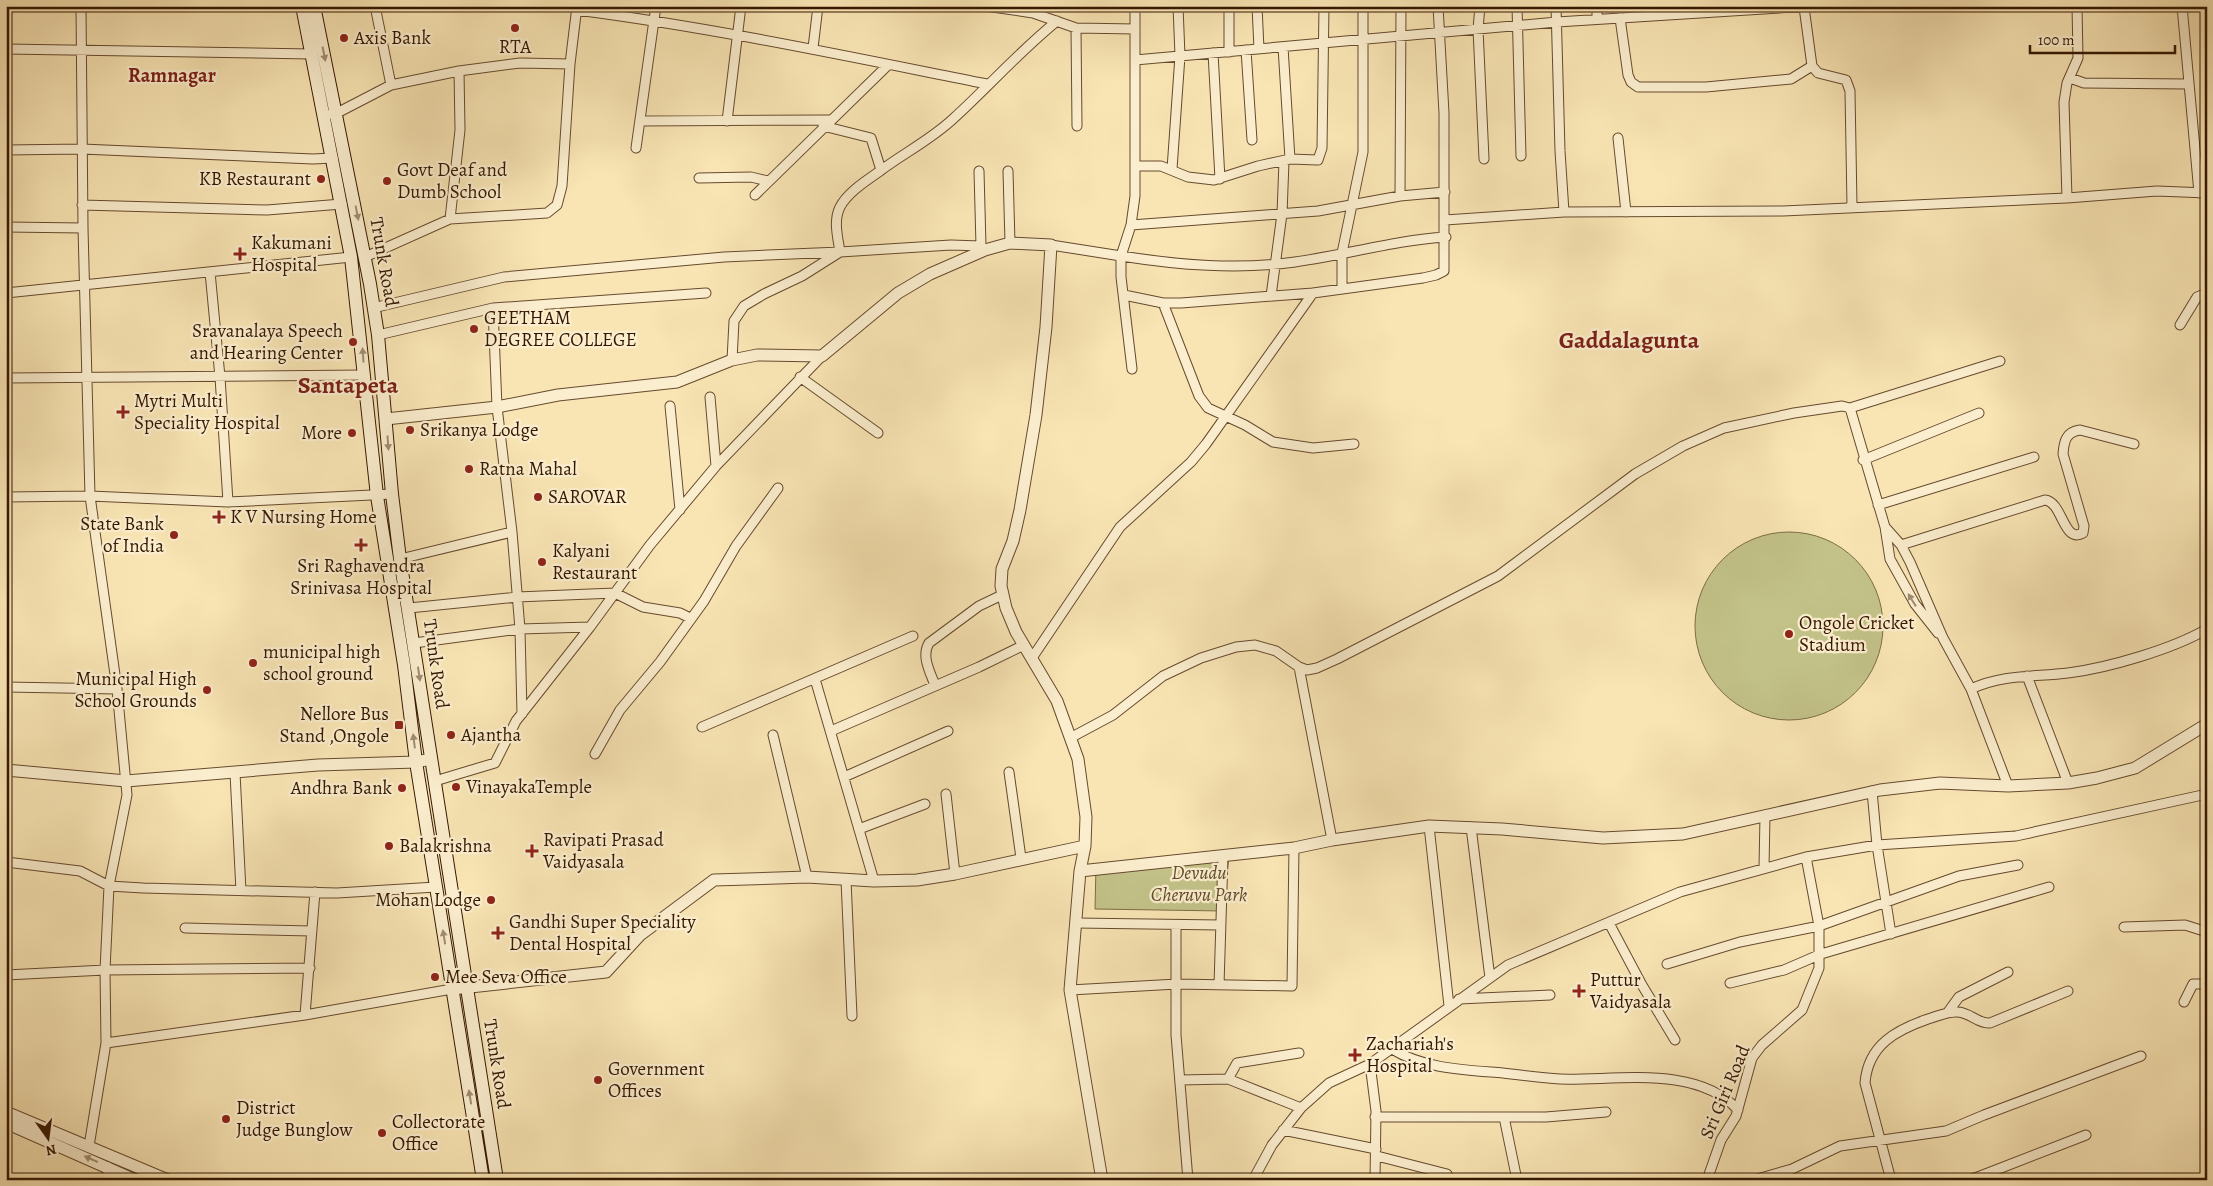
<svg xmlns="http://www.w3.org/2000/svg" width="2213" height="1186" viewBox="0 0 2213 1186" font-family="Alegreya,serif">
<rect width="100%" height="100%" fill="#f9e5b4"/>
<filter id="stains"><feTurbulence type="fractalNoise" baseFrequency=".004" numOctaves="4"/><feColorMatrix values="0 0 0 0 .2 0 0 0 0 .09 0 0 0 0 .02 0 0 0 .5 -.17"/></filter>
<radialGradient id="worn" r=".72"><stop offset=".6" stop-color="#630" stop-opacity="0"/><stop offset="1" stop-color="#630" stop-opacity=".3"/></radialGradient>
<path fill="#c3c389" stroke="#7c6d45" d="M1695 626a94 94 0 1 1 188 0a94 94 0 1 1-188 0Z
M1229,856L1223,911L1095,909L1096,865Z"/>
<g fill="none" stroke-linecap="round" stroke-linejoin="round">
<defs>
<path id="minor" d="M81,6L83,228L90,496L117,689L127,795L109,886L105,970L106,1043L89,1146
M375,6L391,85
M985,6L1033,13L1076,28L1135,29
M1229,6V52
M1257,6L1259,49
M1480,6L1478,29L1484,159
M1517,6L1521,156
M1556,6L1560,151L1564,212
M1597,6V18
M2182,6L2199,193
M1804,7L1812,66L1818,73L1846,80L1850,91L1852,206
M577,10C715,28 851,57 987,84
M1620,18L1628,75L1631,82L1638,87H1706L1791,79L1812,66
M1076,28L1077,126
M1283,47L1290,159
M813,48L818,6
M6,49L311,54
M1246,50L1252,140
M1213,53L1220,179
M1135,60L1557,22L1810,6
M2070,78L2084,83L2188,84
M331,114L337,113L391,85L459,71L520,63L570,64
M640,121L829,120
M727,121L741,6
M823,126L871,138L881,170
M1618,138L1626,212
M636,148L656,6
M6,150L82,149L313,159L333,158
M1137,166H1161L1188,177L1214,180L1258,166L1290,159L1318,160L1322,148L1324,6
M1172,169L1180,56L1178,6
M979,171L981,246
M1008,171L1010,243
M699,178L751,177L768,181
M755,195L888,65
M1400,196L1401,6
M2067,198L2064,102L2067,83L2078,58L2077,6
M82,205L267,210L342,204
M450,219L460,130L459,71
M1445,220L1564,212L1783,211L2067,198L2157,191L2207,193
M1131,225L1318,211L1400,196L1445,192
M6,227L83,228
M1051,245L1121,256L1131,225L1135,196V6
M365,257L450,219L547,213L557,205L562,186L570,64L577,6
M210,272L220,377L228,502
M1342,288V253L1363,152V6
M6,293L351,257
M1124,295L1163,303H1181L1313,293L1423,278L1436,275L1444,271V113L1438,6
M1271,296L1282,214L1284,161
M1163,303L1199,396L1208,408L1245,425L1273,442L1313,448L1354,444
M373,308L504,277L724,257L840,252C838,238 833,221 840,207C848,192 866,181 880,171C904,153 932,139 954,118C989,86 1020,51 1057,21
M493,308L497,407L512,532L520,629L522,714
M2180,325L2197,297L2207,293
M378,335L493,308L706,293
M732,360L734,321L744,306L764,294L802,276L840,252L951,245L981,246L985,250
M1132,369L1121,277V256C1179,265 1237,270 1295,262C1346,255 1395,240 1446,237
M800,377L878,433
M6,378L364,375
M710,397L716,466
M670,406L680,510
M1850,408L1885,527L1890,559L1915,604L1938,633
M1863,460L1979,413
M6,497L90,496L228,502L392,494
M1878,505L2034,457
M1885,527L1901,545L1910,562L1943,638L1971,689L2008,786
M1901,545L2045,500C2063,502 2063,544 2083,533L2084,526L2063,454C2064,441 2066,432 2080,430L2134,444
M400,559L512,532
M409,608L517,597L615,593L643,607L680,613L690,618
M414,643L520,629L590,627
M1032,658L1120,527L1191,462L1206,444L1313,293
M1299,667L1332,840
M2027,676L2068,783
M815,679L874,881
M935,685C930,672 921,656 929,643L979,606L1002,595
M6,687L117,689
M1971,689C2003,674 2035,677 2068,673C2108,668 2173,649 2207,629
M702,727L913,636
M831,731L979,667L1024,645
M773,735L807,877
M1072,737L1113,715L1163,676L1201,658L1236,647L1255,645L1276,651L1299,667L1307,670L1317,668L1337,659L1498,576L1635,474L1683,446L1724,428L1794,413L1842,406L1850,408L2000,361
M595,754L620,710L660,662L704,601L736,546L778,488
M1009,772L1021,858
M235,773L241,891
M844,777L948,731
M435,781L495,763L516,721L590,627L650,545L716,466L822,356
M1872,791L1877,845L1891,934
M946,794L955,874
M1429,826L1449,1006
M1471,827L1490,978
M859,829L925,804
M6,862L80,871L109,886L143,888L337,893L436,887
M1764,868L1765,815
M846,880L852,1016
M1076,923L1220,925
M1609,923L1642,985L1675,1040
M1176,925V1035L1188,1180
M2124,927L2185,925L2207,932
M185,928L312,931
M1667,964L1740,942L1819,926L1959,876L2018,865
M6,975L105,970L310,968
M1730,983L1784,970L1821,954L2049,887
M1219,985L1223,856
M1070,990L1177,984L1292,986L1294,848
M1459,999L1550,995
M2184,1002L2193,984H2207
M1948,1012L1959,997L2008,972
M305,1015L315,892
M106,1043L305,1015L452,989
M1392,1049C1424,1069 1466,1070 1503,1073C1522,1075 1541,1078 1560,1079C1615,1081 1696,1064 1738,1110
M1299,1053L1237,1063L1228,1079L1301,1108
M1370,1064L1376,1111L1375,1180
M1180,1080L1228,1079
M1375,1117H1546L1606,1112
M1504,1117L1517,1180
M1283,1130L1376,1149
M1377,1156L1447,1174
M108,1167V1180
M1253,1180L1272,1145L1301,1108L1329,1083L1370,1064L1508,965L1680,892L1806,857L1877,845L2016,836L2207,794
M1707,1180L1721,1140L1736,1116L1752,1058L1762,1045L1802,1010L1819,968V926L1806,857
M1754,1180L1792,1169L1840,1146L1946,1131L1984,1115L2141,1056
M1891,1180L1865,1083C1868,1045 1896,1030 1928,1019C1938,1016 1948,1011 1958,1012C1971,1013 1978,1024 1990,1023L2068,991
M1970,1180L2086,1135"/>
<path id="tertiary" d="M386,419L497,407L558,395L677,382L732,360L757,355L822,356L898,293L930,274L985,250L1010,243L1051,245L1046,327L1036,415L1020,510L1013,541L1002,569L1001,586L1006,608L1016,632L1057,701L1078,759L1086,817L1085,846L1080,871L1070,990L1102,1180
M6,770L126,781L318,765L416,762L431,759
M1080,871L1294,848L1332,840L1429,826L1502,829L1603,838L1683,834L1880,790L1940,783L2008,786L2068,783L2097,778L2135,768L2207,724
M452,989L606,972L640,935L714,880L807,877L874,881L917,880L955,874L1085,846
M6,1112L168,1180
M6,1123L135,1180"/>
<path id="secondary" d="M302,6L351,257L377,496L404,665L416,762L483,1180
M314,6L370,284L378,335L392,494L400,559L497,1180"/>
</defs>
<use href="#minor" stroke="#664a2e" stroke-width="11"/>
<use href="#tertiary" stroke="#664a2e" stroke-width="13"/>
<use href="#secondary" stroke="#351701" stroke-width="14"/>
<use href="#minor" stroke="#fbeece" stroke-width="9"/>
<use href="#tertiary" stroke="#fbeece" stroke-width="11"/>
<use href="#secondary" stroke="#fbeece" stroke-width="12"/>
</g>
<defs><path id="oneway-solid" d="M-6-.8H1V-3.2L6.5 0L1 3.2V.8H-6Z" transform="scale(1.25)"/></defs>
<g fill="#a28d72">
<use href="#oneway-solid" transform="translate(324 54) rotate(79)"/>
<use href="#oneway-solid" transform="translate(357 213) rotate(79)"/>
<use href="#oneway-solid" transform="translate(363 355) rotate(-94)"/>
<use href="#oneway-solid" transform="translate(388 443) rotate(86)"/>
<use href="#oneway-solid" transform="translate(1912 600) rotate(-122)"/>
<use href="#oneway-solid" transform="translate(419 674) rotate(82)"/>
<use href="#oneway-solid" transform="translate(414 741) rotate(-97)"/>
<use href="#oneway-solid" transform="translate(444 937) rotate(-99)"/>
<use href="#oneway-solid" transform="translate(470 1097) rotate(-99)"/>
<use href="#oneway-solid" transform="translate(91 1159) rotate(-156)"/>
</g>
<g fill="#8f2418" stroke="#fbeece" stroke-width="2">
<circle cx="515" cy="28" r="5"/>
<circle cx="344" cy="38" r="5"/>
<circle cx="321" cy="179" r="5"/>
<circle cx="387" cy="181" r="5"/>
<path d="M237.5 246.5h5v5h5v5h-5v5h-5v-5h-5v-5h5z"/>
<circle cx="474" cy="329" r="5"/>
<circle cx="353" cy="342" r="5"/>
<path d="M120.5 404.5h5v5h5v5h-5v5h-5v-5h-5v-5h5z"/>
<circle cx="410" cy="430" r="5"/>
<circle cx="352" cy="433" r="5"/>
<circle cx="469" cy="469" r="5"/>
<circle cx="538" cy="497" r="5"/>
<path d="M216.5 509.5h5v5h5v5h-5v5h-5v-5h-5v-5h5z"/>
<circle cx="174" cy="535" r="5"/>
<path d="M358.5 537.5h5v5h5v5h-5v5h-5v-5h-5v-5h5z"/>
<circle cx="542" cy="562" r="5"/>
<circle cx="1789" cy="634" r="5"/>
<circle cx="253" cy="663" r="5"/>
<circle cx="207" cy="690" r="5"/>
<rect x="394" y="720" width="10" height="10" rx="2.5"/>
<circle cx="451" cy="735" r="5"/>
<circle cx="456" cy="787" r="5"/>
<circle cx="402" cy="788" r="5"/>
<circle cx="389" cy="846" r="5"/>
<path d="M529.5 843.5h5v5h5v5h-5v5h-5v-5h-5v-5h5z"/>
<circle cx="491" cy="900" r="5"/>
<path d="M495.5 925.5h5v5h5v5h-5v5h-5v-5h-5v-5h5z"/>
<circle cx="435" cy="977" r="5"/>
<path d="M1576.5 983.5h5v5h5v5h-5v5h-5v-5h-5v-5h5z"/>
<path d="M1352.5 1047.5h5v5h5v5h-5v5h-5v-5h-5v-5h5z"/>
<circle cx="598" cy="1080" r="5"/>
<circle cx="226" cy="1119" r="5"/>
<circle cx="382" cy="1133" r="5"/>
</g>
<g text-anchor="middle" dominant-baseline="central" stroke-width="4.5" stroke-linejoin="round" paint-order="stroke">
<g font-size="19" fill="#351701" stroke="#fbeece" text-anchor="start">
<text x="354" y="38">Axis Bank</text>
<text x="515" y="47" text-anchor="middle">RTA</text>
<text x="397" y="170">Govt Deaf and<tspan x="397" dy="22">Dumb School</tspan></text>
<text x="311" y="179" text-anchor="end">KB Restaurant</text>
<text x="251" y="243">Kakumani<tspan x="251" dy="22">Hospital</tspan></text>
<text x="484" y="318">GEETHAM<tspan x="484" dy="22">DEGREE COLLEGE</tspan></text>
<text x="343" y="331" text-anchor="end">Sravanalaya Speech<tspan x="343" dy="22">and Hearing Center</tspan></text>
<text x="134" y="401">Mytri Multi<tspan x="134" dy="22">Speciality Hospital</tspan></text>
<text x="420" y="430">Srikanya Lodge</text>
<text x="342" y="433" text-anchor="end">More</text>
<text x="479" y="469">Ratna Mahal</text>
<text x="548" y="497">SAROVAR</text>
<text x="230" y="517">K V Nursing Home</text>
<text x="164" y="524" text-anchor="end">State Bank<tspan x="164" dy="22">of India</tspan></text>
<text x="552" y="551">Kalyani<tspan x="552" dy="22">Restaurant</tspan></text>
<text x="361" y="566" text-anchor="middle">Sri Raghavendra<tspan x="361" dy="22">Srinivasa Hospital</tspan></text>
<text x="1799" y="623">Ongole Cricket<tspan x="1799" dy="22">Stadium</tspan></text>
<text x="263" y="652">municipal high<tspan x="263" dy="22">school ground</tspan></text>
<text x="197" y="679" text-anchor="end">Municipal High<tspan x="197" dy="22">School Grounds</tspan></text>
<text x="389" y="714" text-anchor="end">Nellore Bus<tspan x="389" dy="22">Stand ,Ongole</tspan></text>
<text x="461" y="735">Ajantha</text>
<text x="466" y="787">VinayakaTemple</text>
<text x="392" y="788" text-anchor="end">Andhra Bank</text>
<text x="543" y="840">Ravipati Prasad<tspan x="543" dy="22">Vaidyasala</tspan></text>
<text x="399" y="846">Balakrishna</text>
<text x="481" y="900" text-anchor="end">Mohan Lodge</text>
<text x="509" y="922">Gandhi Super Speciality<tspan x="509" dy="22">Dental Hospital</tspan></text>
<text x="445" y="977">Mee Seva Office</text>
<text x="1590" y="980">Puttur<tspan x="1590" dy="22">Vaidyasala</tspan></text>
<text x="1366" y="1044">Zachariah's<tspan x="1366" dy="22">Hospital</tspan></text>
<text x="608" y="1069">Government<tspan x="608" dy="22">Offices</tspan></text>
<text x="236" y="1108">District<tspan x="236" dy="22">Judge Bunglow</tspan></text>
<text x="392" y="1122">Collectorate<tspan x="392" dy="22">Office</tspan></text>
</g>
<g font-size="19" fill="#351701" stroke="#fbeece">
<text transform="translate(384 262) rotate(80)">Trunk Road</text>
<text transform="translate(436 664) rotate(82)">Trunk Road</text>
<text transform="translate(497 1064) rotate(81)">Trunk Road</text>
<text transform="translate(1725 1092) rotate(-67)">Sri Giri Road</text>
</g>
<g font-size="19" font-style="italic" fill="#604b2a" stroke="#fbeece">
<text x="1199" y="873">Devudu<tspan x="1199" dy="22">Cheruvu Park</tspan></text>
</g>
<g font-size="20" font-weight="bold" fill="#7a1f14" stroke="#fbeece">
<text x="172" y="75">Ramnagar</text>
</g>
<g font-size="24" font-weight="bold" fill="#7a1f14" stroke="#fbeece">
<text x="1629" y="340">Gaddalagunta</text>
<text x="348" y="385">Santapeta</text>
</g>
</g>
<rect width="2213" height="1186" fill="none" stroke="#f9e5b4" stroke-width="25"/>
<rect x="8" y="8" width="2198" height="1171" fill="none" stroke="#351701" stroke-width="2.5"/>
<rect x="12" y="12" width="2188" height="1161" fill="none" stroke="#351701"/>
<g transform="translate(48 1138) rotate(166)" stroke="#fbeece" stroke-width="4" paint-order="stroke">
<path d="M0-4L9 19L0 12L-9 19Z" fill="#351701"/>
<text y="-8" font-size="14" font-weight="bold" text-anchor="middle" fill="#351701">N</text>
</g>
<path d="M2030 45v8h145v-8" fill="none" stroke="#351701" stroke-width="2.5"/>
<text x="2038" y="45" font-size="15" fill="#351701" stroke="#fbeece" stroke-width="4" paint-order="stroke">100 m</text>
<rect width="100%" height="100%" filter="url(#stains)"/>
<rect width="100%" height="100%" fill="url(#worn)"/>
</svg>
